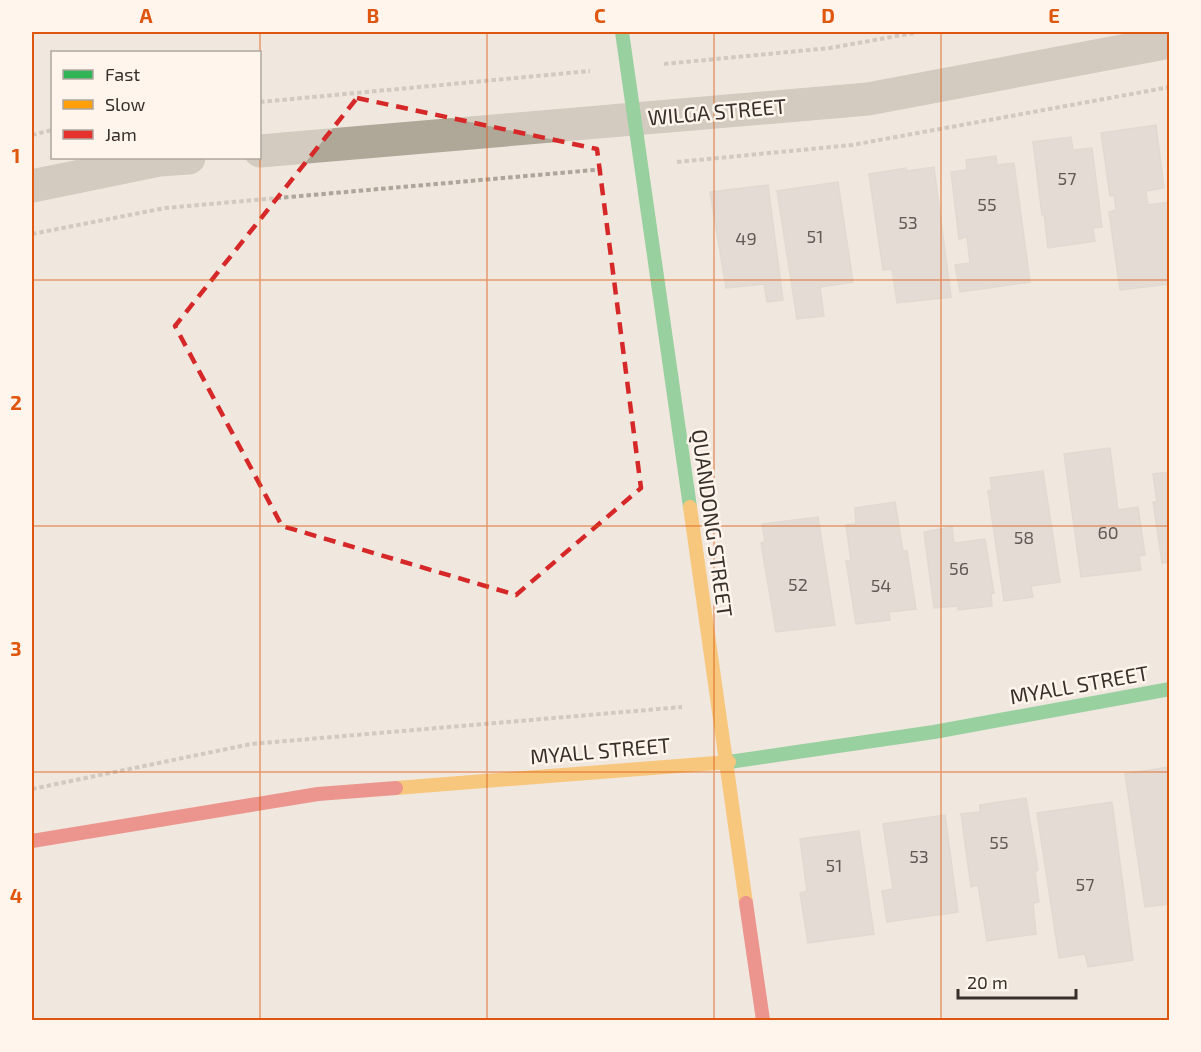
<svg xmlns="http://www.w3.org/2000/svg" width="1201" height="1052" font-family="'Exo 2',sans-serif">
	<rect width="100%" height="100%" fill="#f0e7de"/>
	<g fill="#d5cfc7" stroke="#d0c9c1" stroke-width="1.5">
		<polygon points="1156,125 1164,188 1146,191 1148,205 1170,202 1170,284 1120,290 1109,212 1116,210 1114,195 1110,196 1101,133"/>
		<polygon points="1071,137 1073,150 1092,148 1102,227 1093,228 1095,241 1048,248 1044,214 1042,215 1033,142"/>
		<polygon points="996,156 997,165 1014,163 1030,282 960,292 955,265 970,263 967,237 959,239 951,172 967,170 966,160"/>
		<polygon points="934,167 951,297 897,303 892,269 883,270 869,174 906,168 907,171"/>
		<polygon points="838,182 853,282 820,287 824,316 797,319 777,191"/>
		<polygon points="768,185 783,300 767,302 764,284 726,288 710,192"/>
		<polygon points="1110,448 1118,510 1138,507 1145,555 1139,556 1141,570 1081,577 1064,454"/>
		<polygon points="1043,471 1060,582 1031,586 1033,597 1004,601 988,491 992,489 990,478"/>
		<polygon points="1170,472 1170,562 1162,563 1153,502 1157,502 1153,474"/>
		<polygon points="895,502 903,551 907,551 916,609 889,612 890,620 856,624 846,561 851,561 846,525 856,524 855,508"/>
		<polygon points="818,517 835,625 776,632 761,543 765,542 762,524"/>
		<polygon points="952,527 954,543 985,539 994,593 991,594 992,606 958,610 958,606 934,608 924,532"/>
		<polygon points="1170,767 1170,904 1145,907 1125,774"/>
		<polygon points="1026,798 1038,870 1035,872 1039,902 1033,903 1036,934 987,941 978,885 971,887 961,814 980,812 980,805"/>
		<polygon points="1112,802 1133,960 1088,967 1085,954 1059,958 1037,813"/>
		<polygon points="945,815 958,912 887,922 882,891 893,889 883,824"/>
		<polygon points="859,831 874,934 808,943 800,893 807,891 800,839"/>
	</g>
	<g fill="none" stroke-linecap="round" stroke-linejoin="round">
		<g stroke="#aea69b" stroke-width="4" stroke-dasharray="4.5 3" stroke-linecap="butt">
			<polyline points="664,64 830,48 919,32"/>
			<polyline points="260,102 590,71"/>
			<polyline points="32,135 52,130"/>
			<polyline points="677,162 852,145 1170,87"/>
			<polyline points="32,234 165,208 605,169"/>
			<polyline points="32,789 251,744 682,707"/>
		</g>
		<g stroke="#afa899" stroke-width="33">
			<polyline points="260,151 868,99 1170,42"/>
			<polyline points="32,186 159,160 189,158"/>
		</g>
		<g stroke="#30b455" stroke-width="14">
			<polyline points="622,32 690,507"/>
			<polyline points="729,762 934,732 1170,689"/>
		</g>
		<g stroke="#ff9f0a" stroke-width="14">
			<polyline points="690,507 746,903"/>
			<polyline points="396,788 729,762"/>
		</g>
		<g stroke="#e5322d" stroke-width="14">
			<polyline points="32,841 318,794 396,788"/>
			<polyline points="746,903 763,1020"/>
		</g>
	</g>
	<path d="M0 0H1201V1052H0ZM357,98L597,149L641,488L516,595L282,526L175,326Z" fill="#f0e7de" fill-opacity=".55" fill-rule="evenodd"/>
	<path fill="none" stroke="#d62828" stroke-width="4.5" stroke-dasharray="12 8" stroke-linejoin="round" d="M357,98L597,149L641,488L516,595L282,526L175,326Z"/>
	<path fill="none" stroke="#df570e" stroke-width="1.5" stroke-opacity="0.55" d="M260,32V1020M487,32V1020M714,32V1020M941,32V1020M32,280H1170M32,526H1170M32,772H1170"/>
	<g text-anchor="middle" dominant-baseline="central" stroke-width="5" stroke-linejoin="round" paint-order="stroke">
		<g font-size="18" fill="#615a54">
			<text x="1067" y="178">57</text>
			<text x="987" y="204">55</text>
			<text x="908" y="222">53</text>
			<text x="815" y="236">51</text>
			<text x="746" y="238">49</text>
			<text x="1108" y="532">60</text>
			<text x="1024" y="537">58</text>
			<text x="959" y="568">56</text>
			<text x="798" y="584">52</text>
			<text x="881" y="585">54</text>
			<text x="999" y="842">55</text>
			<text x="919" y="856">53</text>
			<text x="834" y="865">51</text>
			<text x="1085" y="884">57</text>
		</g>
		<g font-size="21" fill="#37302b" stroke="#fff5ec">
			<text transform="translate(717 111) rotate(-5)">WILGA STREET</text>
			<text transform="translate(713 523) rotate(82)">QUANDONG STREET</text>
			<text transform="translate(1079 684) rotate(-10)">MYALL STREET</text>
			<text transform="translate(600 750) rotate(-5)">MYALL STREET</text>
		</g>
	</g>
	<rect width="1201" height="1052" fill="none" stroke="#fff5ec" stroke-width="66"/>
	<rect x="51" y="51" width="210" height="108" fill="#fff5ec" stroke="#afa69f" stroke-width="1.5"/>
	<rect x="63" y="70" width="30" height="9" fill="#30b455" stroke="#afa69f" stroke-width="1.5"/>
	<text x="105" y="81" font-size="18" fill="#37302b">Fast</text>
	<rect x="63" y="100" width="30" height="9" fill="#ff9f0a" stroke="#afa69f" stroke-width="1.5"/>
	<text x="105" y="111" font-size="18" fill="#37302b">Slow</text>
	<rect x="63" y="130" width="30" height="9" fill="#e5322d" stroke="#afa69f" stroke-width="1.5"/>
	<text x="105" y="141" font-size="18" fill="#37302b">Jam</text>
	<path d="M958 989v9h118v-9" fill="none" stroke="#37302b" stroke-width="3"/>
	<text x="967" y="989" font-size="18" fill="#37302b" stroke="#fff5ec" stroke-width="4.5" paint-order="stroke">20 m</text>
	<rect x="33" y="33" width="1135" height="986" fill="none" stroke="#df570e" stroke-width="2"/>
	<g font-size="20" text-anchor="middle" font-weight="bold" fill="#df570e">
		<text x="146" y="23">A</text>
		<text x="373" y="23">B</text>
		<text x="600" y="23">C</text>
		<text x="828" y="23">D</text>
		<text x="1054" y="23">E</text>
		<text x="16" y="163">1</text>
		<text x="16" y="410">2</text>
		<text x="16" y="656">3</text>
		<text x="16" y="903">4</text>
	</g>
</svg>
